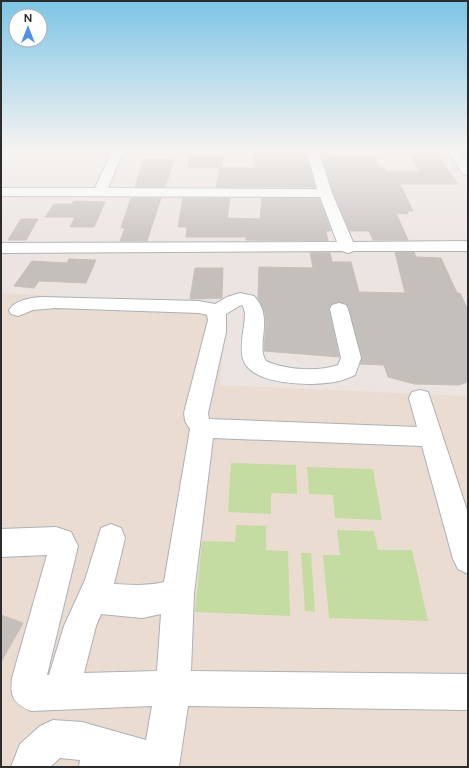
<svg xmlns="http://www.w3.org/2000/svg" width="469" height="768" font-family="Figtree,sans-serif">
	<rect width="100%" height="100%" fill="#ece4e0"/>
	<polygon fill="#ebdcd1" points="1,293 225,305 220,385 468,396 468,767 1,767"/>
	<g fill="#c4dca2">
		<polygon points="231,463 296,465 297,494 271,493 271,514 228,512"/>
		<polygon points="307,467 373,469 382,520 335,518 333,495 309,494"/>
		<polygon points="236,525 266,526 266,550 288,551 290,616 195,612 202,541 235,542"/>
		<polygon points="337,530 374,531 378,550 412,550 428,621 329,618 323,555 340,555"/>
		<polygon points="301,553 311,553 315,612 305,611"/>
	</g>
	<g fill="#c5bfbb" stroke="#c7bfb9">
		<polygon points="255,149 305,149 315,187 216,187 220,168 188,167 190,154 224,154 222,168 254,168"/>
		<polygon points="320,149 329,149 332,155 375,155 379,168 385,168 386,171 419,171 407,150 434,149 458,184 400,184 413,211 407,211 408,214 396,213 408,240 373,240 369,231 350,231 333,192"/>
		<polygon points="143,159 174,160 165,187 135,187"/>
		<polygon points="131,198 161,198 147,241 120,241 125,228 121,228"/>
		<polygon points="183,198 230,198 227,218 260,219 262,198 319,198 331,231 326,231 328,241 246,240 246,237 186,237 187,227 178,227"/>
		<polygon points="74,201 105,202 94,227 70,227 75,217 45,217 54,204 72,204"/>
		<polygon points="21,219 38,219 26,240 8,240"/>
		<polygon points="395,252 414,252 416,257 441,258 457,293 460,293 468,310 468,382 459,385 414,384 388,377 384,365 360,364 362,358 349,309 346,304 339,302 332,304 329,309 339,357 264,351 266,322 265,313 258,299 259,267 313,268 310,253 330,253 332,262 351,262 359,292 405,293"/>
		<polygon points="69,259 96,260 86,283 39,281 34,288 14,286 32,261 67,263"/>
		<polygon points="195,268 223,268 222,298 190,299"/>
		<polygon points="1,615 23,623 1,662"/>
	</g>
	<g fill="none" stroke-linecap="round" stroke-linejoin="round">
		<defs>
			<g id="minor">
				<polygon points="1,149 15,149 13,152 1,153"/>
				<polygon points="61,149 248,149 242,153 123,153 108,188 317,189 306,149 318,149 332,193 353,242 468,241 468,251 354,251 348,253 342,251 1,253 1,243 337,242 320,197 1,196 1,188 95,188 111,153 67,153"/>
				<polygon points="446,149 458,149 468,162 468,175 463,174"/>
				<path d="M240,293L254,296C275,318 255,345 266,361C285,370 318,372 338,365L341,358L330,309L332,305L339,303L346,305L348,309L361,358L355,375C348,378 341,381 334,382C312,386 251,386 243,359C239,346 245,327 245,313L243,306L241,305L226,314V332L208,413L209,419L417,427L409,398L412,392L420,390L428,392L468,513V574L458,569L453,559L422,446L213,438L194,593L191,671L468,674V710L188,706L179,767H79L80,760L60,758L50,767H11L20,744L40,726L53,720L82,722L146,740L152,706L31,711C13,703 10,697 12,678L47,555L1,557V529L56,527L71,532L78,546L47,675H49L64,626L85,580L101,528L111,524L121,528L125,538L114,584C131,585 148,586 164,582L190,429L185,421L184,413L208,320L207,315L199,313L56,308L33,310L18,316L11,314L9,310C15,300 30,298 41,297L199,301L215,304L227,297ZM101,614L142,618L161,614L157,671L84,673L96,626Z"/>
			</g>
		</defs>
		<use href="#minor" stroke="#acb1b6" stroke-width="2"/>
		<use href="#minor" fill="#fff" fill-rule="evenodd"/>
	</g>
	<linearGradient id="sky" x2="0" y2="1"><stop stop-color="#7dc5e6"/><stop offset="0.58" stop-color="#f6f3f1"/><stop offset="1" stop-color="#f6f3f1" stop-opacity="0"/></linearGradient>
	<rect width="469" height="257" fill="url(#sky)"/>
	<rect width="469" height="768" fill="none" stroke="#2c2c2c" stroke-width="4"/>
	<g transform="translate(28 28)"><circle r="19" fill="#ffffff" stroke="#ababab"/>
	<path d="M0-3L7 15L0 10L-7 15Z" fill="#5291e7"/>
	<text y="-6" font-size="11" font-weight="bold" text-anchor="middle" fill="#2c2c2c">N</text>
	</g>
</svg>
